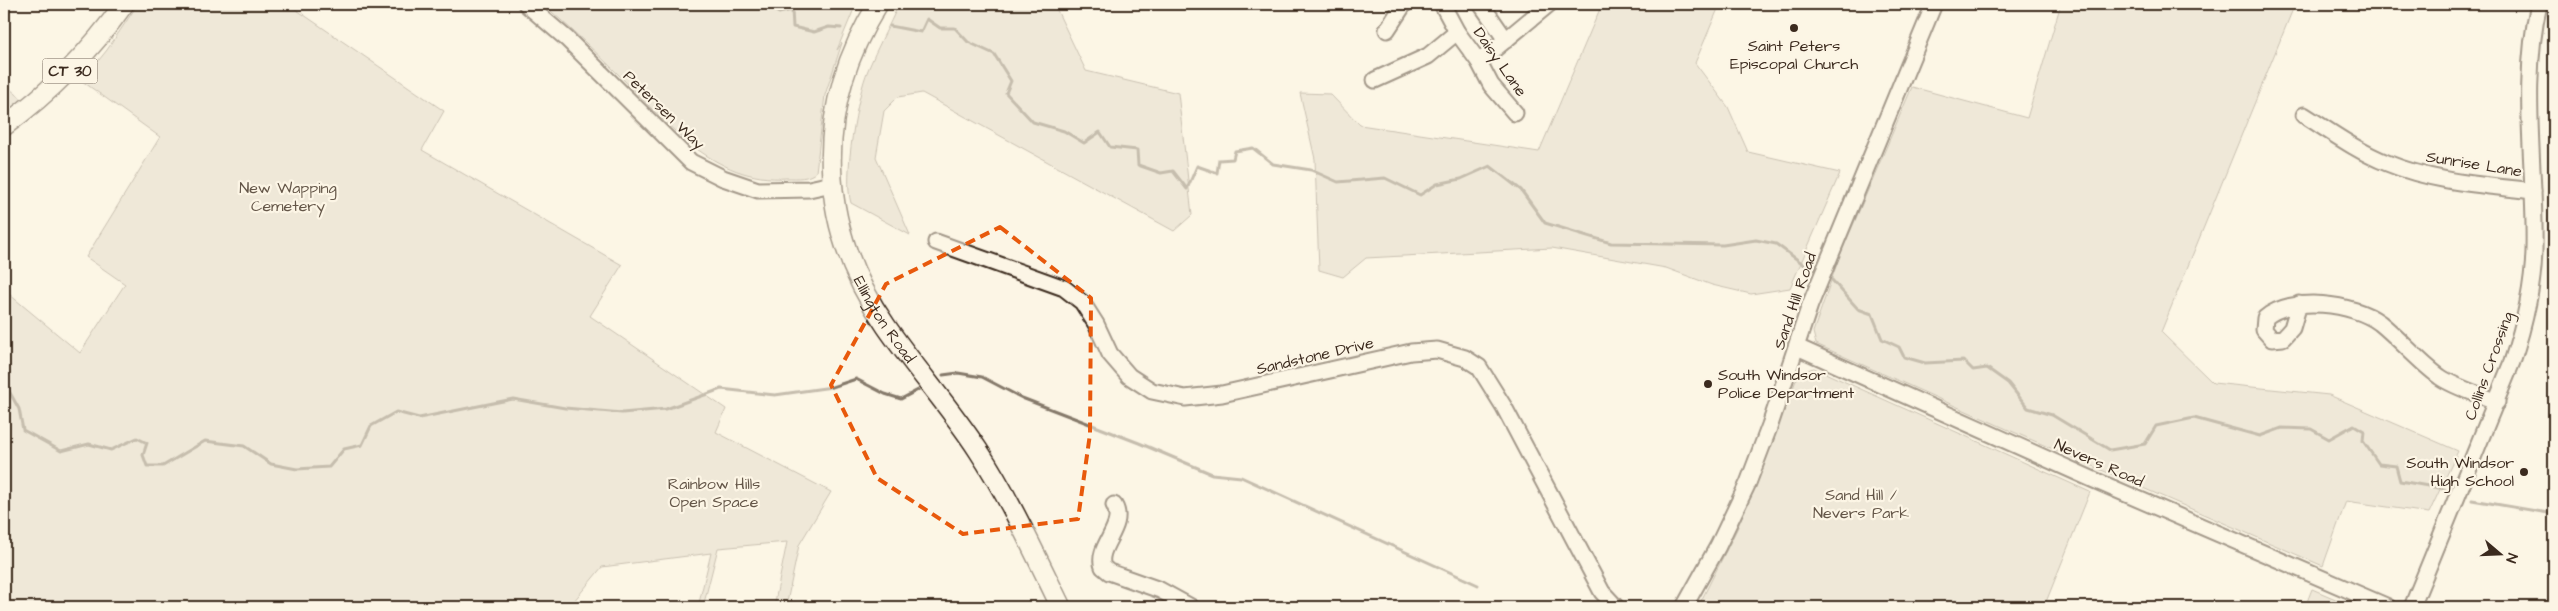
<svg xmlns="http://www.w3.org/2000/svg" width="2558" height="611" font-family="'Architects Daughter',sans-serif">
	<rect width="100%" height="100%" fill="#fcf5e5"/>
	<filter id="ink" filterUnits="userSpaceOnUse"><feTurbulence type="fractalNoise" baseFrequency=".02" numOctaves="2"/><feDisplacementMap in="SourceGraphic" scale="10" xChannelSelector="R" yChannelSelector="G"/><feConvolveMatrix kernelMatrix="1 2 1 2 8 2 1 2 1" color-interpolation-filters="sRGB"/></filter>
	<g filter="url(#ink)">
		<g fill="#e0d8c8" stroke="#8e8173">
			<polygon points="138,4 288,4 444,111 422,150 622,265 590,316 726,409 716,432 831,492 799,545 786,607 774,607 787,542 718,548 703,607 698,607 711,553 602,567 569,607 4,607 4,290 80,353 125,284 86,257 160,137 82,81 107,50"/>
			<path d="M543,4H856L837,50L842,43L825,95L816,172C809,179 797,178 787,178C713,183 666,122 618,74C594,50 569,27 543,4Z"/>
			<path d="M899,4H1054L1086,71L1178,93L1192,215L1174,231L922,93L898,97L884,111L876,157L910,235L851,203C843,178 857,95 868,70C877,48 889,26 899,4Z"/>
			<polygon points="1602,4 1720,4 1695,63 1728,107 1748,152 1840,173 1790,288 1751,294 1712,285 1666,268 1552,248 1366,258 1343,277 1319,270 1315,159 1300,93 1330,94 1360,125 1539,152"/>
			<polygon points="2052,4 2295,4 2161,332 2213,383 2329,395 2458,451 2429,513 2346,501 2323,566 2009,430 1816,344 1813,332 1839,258 1912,87 2027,118 2060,7"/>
			<polygon points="4,84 22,99 4,114"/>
			<polygon points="1814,368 2090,492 2044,607 1698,607 1737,529 1797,378 1804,371"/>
			<polygon points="2312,589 2352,606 2354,607 2305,607"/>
		</g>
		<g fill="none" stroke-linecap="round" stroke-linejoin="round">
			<g stroke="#85796b" stroke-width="3">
				<polyline points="737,4 739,7 761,4"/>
				<polyline points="763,4 779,13 792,10 793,27 814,32 829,27 841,28"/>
				<polyline points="890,26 921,32 927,19 940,28 955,28 968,42 994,54 1011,81 1006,93 1033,122 1064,131 1084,143 1100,132 1110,147 1137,150 1138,165 1161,173 1173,171 1187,189 1197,166 1217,173 1219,160 1233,159 1235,151 1253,148 1273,164 1311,170 1338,182 1385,178 1420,195 1437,184 1461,179 1490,166 1521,190 1545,223 1611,243 1723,245 1756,240 1776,244 1806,266"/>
				<polyline points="1832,280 1858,309 1872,314 1882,339 1899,347 1904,357 1925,363 1964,361 1973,370 1987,368 2008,383 2028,408 2052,415 2110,450 2145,444 2156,426 2194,418 2260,436 2282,428 2311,429 2329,439 2354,425 2364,431 2363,441 2379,464 2396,466 2400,481 2445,489"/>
				<polyline points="943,375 958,373 982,377 1022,398 1139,443 1212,474 1241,477 1478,585"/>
				<polyline points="4,382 19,409 23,430 61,451 89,444 111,450 137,438 147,443 143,455 147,466 163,466 205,441 244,446 271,464 297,469 329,467 344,449 362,445 371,426 396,412 419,418 513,399 565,408 622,413 666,409 721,389 775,395 832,387 856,379 885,394 901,399 918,390"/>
				<polyline points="2472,500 2554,514"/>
			</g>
			<defs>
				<g id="minor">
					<polyline points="526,4 567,39 691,162 723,178 758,190 809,189 832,184"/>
					<polyline points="1442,4 1457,32 1479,62 1491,85 1515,113"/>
					<polyline points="1481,4 1506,40"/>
					<polyline points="1387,30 1404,4"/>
					<polyline points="1479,62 1549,4"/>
					<polyline points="1375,80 1428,56 1457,32"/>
					<path d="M2304,115C2331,132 2357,151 2387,163C2433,182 2484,185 2533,191"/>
					<polyline points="936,242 1064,288 1082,302 1096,324 1110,354 1129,376 1152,391 1185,398 1222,394 1411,352 1437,350 1465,358 1479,367 1504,407 1602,592 1616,607"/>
					<path d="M2299,304L2292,328L2283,338L2272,339L2264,330L2265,318C2291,295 2354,303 2380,323C2401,340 2418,361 2440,377C2456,388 2479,394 2497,402"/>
					<polyline points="1797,347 2094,480 2388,607"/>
					<path d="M1114,505C1127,526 1095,547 1103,567L1109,572L1160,590L1191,607"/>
					<polyline points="1684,607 1718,546 1748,483 1770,425 1810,305 1934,4"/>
					<path d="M2412,607L2512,362C2524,326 2533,290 2534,251C2536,168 2520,85 2539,4"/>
				</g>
				<g id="major">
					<path id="s1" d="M878,4C813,108 816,225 886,326C915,368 950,407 978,450C1009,497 1036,556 1061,607"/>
					<path d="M4,126C51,92 90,52 124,4"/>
				</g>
			</defs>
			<use href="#minor" stroke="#3b2a1e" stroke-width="19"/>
			<use href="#major" stroke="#3b2a1e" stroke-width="22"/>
			<use href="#minor" stroke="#fcf5e5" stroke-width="15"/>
			<use href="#major" stroke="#fcf5e5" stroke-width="19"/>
		</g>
	</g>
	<path d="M0 0H2558V611H0ZM1000,227L1091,298L1090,434L1078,519L963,534L877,478L831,385L886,284Z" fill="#fcf5e5" fill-opacity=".55" fill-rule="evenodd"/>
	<path fill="none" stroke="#e8590c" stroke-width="4" stroke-dasharray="10 6" stroke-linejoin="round" d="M1000,227L1091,298L1090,434L1078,519L963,534L877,478L831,385L886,284Z"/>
	<g fill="#3b2a1e" stroke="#fcf5e5" stroke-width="2">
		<circle cx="1794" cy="28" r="5"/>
		<circle cx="1708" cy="384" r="5"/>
		<circle cx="2524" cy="472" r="5"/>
	</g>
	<g text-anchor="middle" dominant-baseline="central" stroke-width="4.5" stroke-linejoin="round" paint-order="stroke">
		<rect fill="#fcf5e5" stroke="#75675a" stroke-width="1" x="42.5" y="58.5" width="55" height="25" rx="4"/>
		<g font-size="15" font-weight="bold" fill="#3b2a1e">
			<text x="70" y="71">CT 30</text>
		</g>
		<g font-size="16" fill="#3b2a1e" stroke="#fcf5e5">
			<text x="1794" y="46">Saint Peters<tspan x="1794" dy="18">Episcopal Church</tspan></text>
			<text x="1718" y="375" text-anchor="start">South Windsor<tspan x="1718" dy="18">Police Department</tspan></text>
			<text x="2514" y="463" text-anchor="end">South Windsor<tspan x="2514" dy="18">High School</tspan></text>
		</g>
		<g font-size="16" fill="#3b2a1e" stroke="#fcf5e5">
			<text transform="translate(1500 62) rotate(55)">Daisy Lane</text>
			<text transform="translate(664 110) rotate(44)">Petersen Way</text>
			<text transform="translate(2474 164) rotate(9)">Sunrise Lane</text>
			<text transform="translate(1795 301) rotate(-71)">Sand Hill Road</text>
			<text stroke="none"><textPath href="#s1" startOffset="336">Ellington Road</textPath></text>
			<text transform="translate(1315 356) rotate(-13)">Sandstone Drive</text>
			<text transform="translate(2489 366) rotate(-70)">Collins Crossing</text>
			<text transform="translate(2099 463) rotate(24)">Nevers Road</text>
		</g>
		<g font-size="16" fill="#645648" stroke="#fcf5e5">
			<text x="288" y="188">New Wapping<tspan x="288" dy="18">Cemetery</tspan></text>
			<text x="714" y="484">Rainbow Hills<tspan x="714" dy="18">Open Space</tspan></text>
			<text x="1861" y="495">Sand Hill /<tspan x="1861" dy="18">Nevers Park</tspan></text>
		</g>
	</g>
	<rect width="2558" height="611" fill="none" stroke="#fcf5e5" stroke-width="20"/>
	<rect x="10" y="10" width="2538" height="591" fill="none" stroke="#3b2a1e" stroke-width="2" filter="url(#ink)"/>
	<g transform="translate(2500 554) rotate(109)" stroke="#fcf5e5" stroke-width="4" paint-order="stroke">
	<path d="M0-4L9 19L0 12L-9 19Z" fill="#3b2a1e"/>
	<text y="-8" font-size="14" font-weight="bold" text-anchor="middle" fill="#3b2a1e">N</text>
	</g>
</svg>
